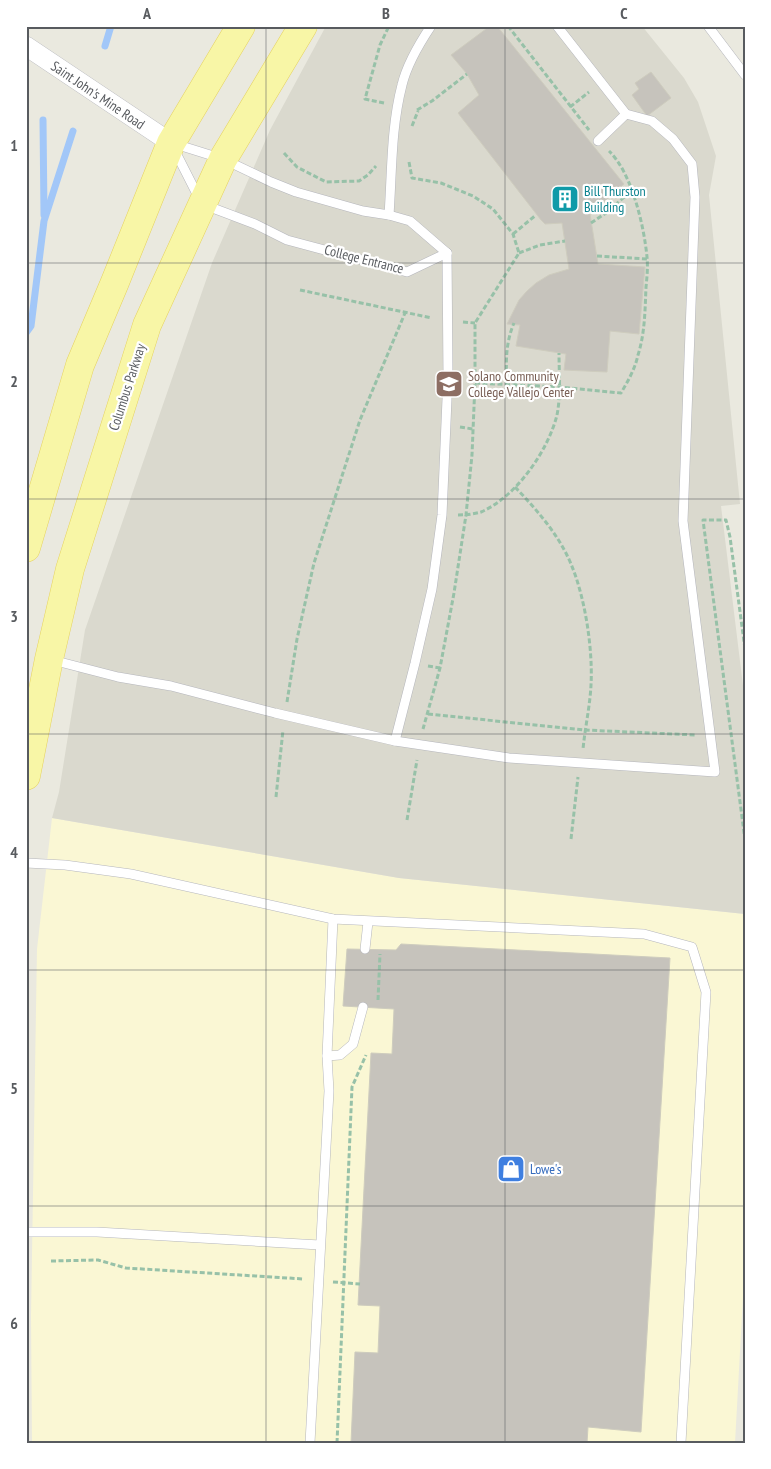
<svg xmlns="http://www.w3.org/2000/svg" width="771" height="1469" font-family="'PT Sans Narrow',sans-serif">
	<rect width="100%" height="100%" fill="#eae9df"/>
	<polygon fill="#faf7d4" points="52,818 399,878 745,914 745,1260 735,1443 32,1443 31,1316 37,949"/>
	<polygon fill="#dad9ce" points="326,26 642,26 684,78 698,102 716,156 709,195 740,504 721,506 745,702 745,914 399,878 52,818 59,792 85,630 212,263 270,130"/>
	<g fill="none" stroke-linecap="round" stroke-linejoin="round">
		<g stroke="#a2c7f8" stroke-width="7">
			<polyline points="105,46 111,26"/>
			<polyline points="43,120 44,215"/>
			<polyline points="26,333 31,326 44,221 73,131"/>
		</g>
	</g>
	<g fill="#c6c3bc" stroke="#ceccbe">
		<polygon points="490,26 497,26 624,184 590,214 598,264 645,267 639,334 610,331 607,372 564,370 566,354 516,346 520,325 507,324 519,300 527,291 536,283 549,275 569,269 562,223 545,224 541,220 458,113 479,95 467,74 451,55"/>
		<polygon points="651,72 671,98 647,116 632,95 639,89 635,83"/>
		<polygon points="401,944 670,958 641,1432 588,1427 587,1443 351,1443 355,1352 378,1353 380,1306 358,1305 371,1053 392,1054 394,1009 343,1006 347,949 396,950"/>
	</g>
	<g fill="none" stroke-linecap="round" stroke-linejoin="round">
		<defs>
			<g id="lane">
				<polyline points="708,26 745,75"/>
				<polyline points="598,141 626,114"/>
				<polyline points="175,144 223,159 271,182 296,192 363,211 389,215 410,221 447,253"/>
				<polyline points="174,149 202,204 255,224 287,240 407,272 447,253"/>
				<path d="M389,215C392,172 391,127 402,85C407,64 419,44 431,26"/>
				<polyline points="52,660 118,677 171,686 275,713 395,741 415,663 432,589 442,515 448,376 447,253"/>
				<polyline points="395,741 509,758 715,772 683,521 695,197 692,164 673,139 652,121 626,114 557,26"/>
				<polyline points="26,863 65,865 131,874 333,919 644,934 692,947 706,992 681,1443"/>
				<polyline points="365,949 368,922"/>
				<polyline points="327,1056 340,1055 353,1044 363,1007"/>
				<polyline points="26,1232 97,1232 320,1245"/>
				<polyline points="310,1443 329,1091 327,1056 333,919"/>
			</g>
			<polyline id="street" points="26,46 171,143"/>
			<g id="primary">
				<polyline points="26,548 80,365 115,282 171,143 241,26"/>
				<polyline points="26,776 49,659 70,569 147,325 223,159 303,26"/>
			</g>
		</defs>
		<use href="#lane" stroke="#b5b6bc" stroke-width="10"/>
		<use href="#street" stroke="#b5b6bc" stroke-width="20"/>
		<use href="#primary" stroke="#e6d25d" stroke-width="29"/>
		<g stroke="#97c1a8" stroke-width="3" stroke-dasharray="5 2.5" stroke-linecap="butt">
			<polyline points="508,26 589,130"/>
			<polyline points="384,103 365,99 380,45 389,26"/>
			<polyline points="570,107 589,92"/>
			<polyline points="417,110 432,101 467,74"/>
			<polyline points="412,126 418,111"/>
			<polyline points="284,153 297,167 326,182 359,181 368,175 376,166"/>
			<polyline points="409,162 412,178 441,183 473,196 493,209 513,234 519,253 475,323 475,383 472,455 466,515 454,593 440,668 423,729"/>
			<polyline points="591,223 606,213 632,190"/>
			<polyline points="513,234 536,215"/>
			<polyline points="519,253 540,245 565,241"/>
			<polyline points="597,256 648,259"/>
			<polyline points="300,290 432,318"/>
			<polyline points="463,322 475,323"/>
			<path d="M475,383L559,387L621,393C628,381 635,369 638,355C645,333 645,310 646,287C647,277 648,267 647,257C644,226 632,173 609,151"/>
			<path d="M507,385C506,364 505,344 514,323"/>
			<polyline points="460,427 473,429"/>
			<path d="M515,487C537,510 559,535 571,564C585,597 593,649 591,685C590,706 585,728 583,749"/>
			<path d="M458,515C466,515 474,514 481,512C516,497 548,451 557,415C561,395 559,373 559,353"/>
			<polyline points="745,649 730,537 726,520 703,520 745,840"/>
			<polyline points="428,666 440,668"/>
			<polyline points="287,702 297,639 314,563 360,420 405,313"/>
			<polyline points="428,714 584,730 696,735"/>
			<polyline points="276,797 283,730"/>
			<polyline points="407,820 417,760"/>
			<polyline points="571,839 578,777"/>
			<polyline points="378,1000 380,954"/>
			<polyline points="51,1261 98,1260 126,1268 304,1279"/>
			<polyline points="333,1282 360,1284"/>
			<polyline points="337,1443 352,1087 366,1055"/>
		</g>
		<use href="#lane" stroke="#fff" stroke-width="9"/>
		<use href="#street" stroke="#fff" stroke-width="19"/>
		<use href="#primary" stroke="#f8f6a6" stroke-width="28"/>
	</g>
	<path fill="none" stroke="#585b5f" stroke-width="1" stroke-opacity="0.55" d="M266,26V1443M505,26V1443M26,263H745M26,499H745M26,734H745M26,970H745M26,1206H745"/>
	<defs>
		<symbol id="building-square" viewBox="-11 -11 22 22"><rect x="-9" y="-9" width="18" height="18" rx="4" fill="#0f9aa8" stroke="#fff"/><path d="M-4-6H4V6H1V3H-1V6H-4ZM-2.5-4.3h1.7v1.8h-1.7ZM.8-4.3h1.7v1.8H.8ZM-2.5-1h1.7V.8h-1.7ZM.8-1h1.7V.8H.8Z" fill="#fff"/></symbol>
		<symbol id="university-square" viewBox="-11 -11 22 22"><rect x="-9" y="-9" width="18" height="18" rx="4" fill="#8d6e63" stroke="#fff"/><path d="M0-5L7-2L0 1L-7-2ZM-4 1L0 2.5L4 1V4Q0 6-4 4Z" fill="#fff"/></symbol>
		<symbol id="shop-square" viewBox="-11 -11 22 22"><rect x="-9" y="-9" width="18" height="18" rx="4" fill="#3f7fe0" stroke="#fff"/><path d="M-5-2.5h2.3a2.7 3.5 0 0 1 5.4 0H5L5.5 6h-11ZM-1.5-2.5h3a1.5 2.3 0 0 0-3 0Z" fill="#fff"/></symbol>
	</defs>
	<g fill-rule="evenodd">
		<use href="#building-square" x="549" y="183" width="32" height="32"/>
		<use href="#university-square" x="433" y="368" width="32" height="32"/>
		<use href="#shop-square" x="495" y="1153" width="32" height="32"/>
	</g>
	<g text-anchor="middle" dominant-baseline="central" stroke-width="4.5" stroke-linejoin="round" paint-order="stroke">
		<g font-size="14" fill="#585b5f" stroke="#fff">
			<text transform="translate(98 95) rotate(34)">Saint John's Mine Road</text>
			<text transform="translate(364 259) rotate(14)">College Entrance</text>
			<text transform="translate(127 387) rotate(-72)">Columbus Parkway</text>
		</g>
		<g font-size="14" fill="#0d838f" stroke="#fff" text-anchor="start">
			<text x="584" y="191">Bill Thurston<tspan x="584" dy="16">Building</tspan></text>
		</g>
		<g font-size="14" fill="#785e54" stroke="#fff" text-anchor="start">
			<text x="468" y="376">Solano Community<tspan x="468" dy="16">College Vallejo Center</tspan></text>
		</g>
		<g font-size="14" fill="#366cbe" stroke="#fff" text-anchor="start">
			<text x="530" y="1169">Lowe's</text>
		</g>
	</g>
	<rect width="771" height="1469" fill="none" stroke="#ffffff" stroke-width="55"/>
	<rect x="28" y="28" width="716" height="1414" fill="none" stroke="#585b5f" stroke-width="2"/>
	<g font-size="16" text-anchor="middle" font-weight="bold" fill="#585b5f">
		<text x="147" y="19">A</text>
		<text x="386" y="19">B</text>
		<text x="624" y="19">C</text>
		<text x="14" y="151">1</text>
		<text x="14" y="387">2</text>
		<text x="14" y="622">3</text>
		<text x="14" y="858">4</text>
		<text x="14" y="1094">5</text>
		<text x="14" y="1329">6</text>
	</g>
</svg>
